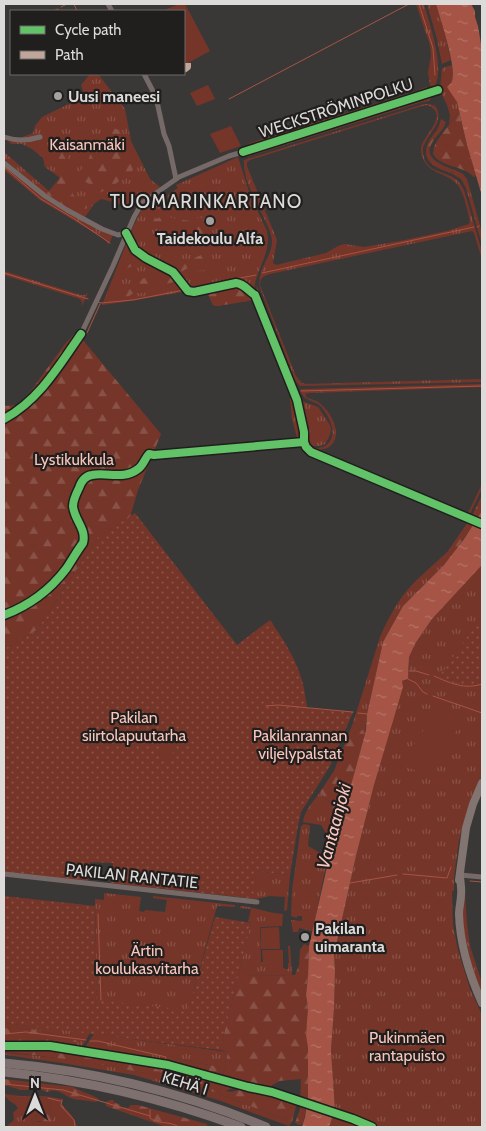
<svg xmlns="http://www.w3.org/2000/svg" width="486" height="1131" font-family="Cabin,sans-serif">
	<defs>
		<pattern id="grass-tufts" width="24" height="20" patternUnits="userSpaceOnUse" patternTransform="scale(1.25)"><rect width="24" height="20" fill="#763529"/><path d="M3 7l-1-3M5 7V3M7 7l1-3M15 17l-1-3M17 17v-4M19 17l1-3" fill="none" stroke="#895247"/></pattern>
		<pattern id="forest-firs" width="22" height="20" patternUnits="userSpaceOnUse" patternTransform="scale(1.25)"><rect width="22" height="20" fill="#763529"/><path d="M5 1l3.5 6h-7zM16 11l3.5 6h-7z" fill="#895247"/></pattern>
		<pattern id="garden-dots" width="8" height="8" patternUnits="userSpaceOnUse" patternTransform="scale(1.25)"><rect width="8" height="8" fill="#763529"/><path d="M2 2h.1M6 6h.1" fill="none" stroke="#895247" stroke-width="1.8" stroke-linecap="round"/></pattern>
		<pattern id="water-ripples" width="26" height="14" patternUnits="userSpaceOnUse" patternTransform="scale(1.25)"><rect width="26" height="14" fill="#a55445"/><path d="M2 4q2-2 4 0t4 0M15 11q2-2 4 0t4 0" fill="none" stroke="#b57468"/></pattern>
	</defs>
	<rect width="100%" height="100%" fill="#3a3837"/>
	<g fill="url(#grass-tufts)" fill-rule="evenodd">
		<path d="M416,4H424C429,23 448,74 432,90L430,85L428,72L431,56L430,45Z"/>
		<polygon points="427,4 436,4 444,30 451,60 442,64 437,39"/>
		<polygon points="452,65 453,77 452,82 450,85 450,89 457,102 459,111 449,124 450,115 447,105 440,90 442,68"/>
		<polygon points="90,74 98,74 125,109 131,141 150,179 160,187 139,205 125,205 101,199 94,204 85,217 57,202 36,187 4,159 4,152 49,191 60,178 59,177 45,167 43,158 32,149 22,144 11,144 5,138 17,139 33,133 35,126 42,117 85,96 81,85"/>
		<polygon points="426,87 429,89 429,92 245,149 247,145 250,143 416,91"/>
		<polygon points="430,94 432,97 429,101 422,102 247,157 244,155 244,153 246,152"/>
		<path d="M424,104C429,104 435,104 437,109C443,123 428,134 424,145C422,148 423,149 423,152C425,172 441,170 454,178C459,181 461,185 464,190L482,252V259L474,233L472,231L270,274C264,276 260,277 260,285L296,376L302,383L306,384L482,379V382L300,386L295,380L260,288C256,270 273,256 272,240C271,231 266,223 262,214C254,198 243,178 244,160ZM427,105C451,114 423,135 421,148C421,149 421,154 422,155C426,174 446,172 457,184C464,192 467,210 470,220L469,224L447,231L400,241L364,247L344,244L338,246L326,253L276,265L273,263L277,240L247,166V162L250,160L422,106Z"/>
		<path d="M238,157L250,195L267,231C271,249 261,263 256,279C254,285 255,293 254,300L217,306L213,305L207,292L189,295L183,292L124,302L102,305L133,227L142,209L155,198L161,209L171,205L167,197L170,193L178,188L176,185Z"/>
		<polygon points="4,165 43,197 113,235 109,244 103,238 40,200 4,170"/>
		<polygon points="453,169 463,174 467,179 482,233 482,245 466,188 461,179 451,173 453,172"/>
		<polygon points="4,271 81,295 85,295 88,293 82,306 82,302 80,299 4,275"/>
		<polygon points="257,286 300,398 304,402 318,407 330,425 331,429 330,435 325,444 320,446 308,446 304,441 287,442 287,441 292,438 297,437 292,419 290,398 298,397 289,376 256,296"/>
		<path d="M482,384V387L309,393L305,394L307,398C311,399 315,400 318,402C330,410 345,435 329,447C326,449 321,449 317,450L318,452L468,513L482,484V489L469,516H466L320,455L310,449C320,448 329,448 332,436C335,427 326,410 318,404C311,400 303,400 300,390L302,389Z"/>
		<path d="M448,551L452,555L444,565L403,606L383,642L367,714L365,733C360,730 358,726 353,723L380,637C388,619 397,601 411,586C422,574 436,563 448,551Z"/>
		<polygon points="482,565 482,775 468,809 459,840 454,877 454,891 452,891 453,925 458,950 470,989 482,1015 482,1127 377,1127 359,1118 335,1110 331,1050 334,1009 335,971 334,955 356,856 374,785 402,687 402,681 407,680 409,671 409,657 412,649 432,619"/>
		<path d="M320,792C330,803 337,807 335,823L338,826L335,836H328L321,825L303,822C304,811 314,801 320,792Z"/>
		<path d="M304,824L309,825L310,826L308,846L322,854C327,848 328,844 330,838H334L323,879L313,931L299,928L298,932H293L291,920L302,921V916H297V918L291,916L292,890L301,826Z"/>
		<polygon points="256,871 290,875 287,910 284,911 285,897 270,896 256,899"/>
		<polygon points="104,893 141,897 139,911 144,912 145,910 165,912 167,900 153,898 153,896 235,905 235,907 217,906 188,1011 97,1001 95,899 104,900"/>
		<polygon points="464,894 465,895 467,924 470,946 482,983 482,996 472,967 463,927 463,895"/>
		<path d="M240,906C255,907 268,913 283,914L282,926L260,927L261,962H283V967L285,969H288V963H289L288,946H290L292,975L238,976L251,923L248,922L251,909L240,908Z"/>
		<polygon points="4,1023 90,1033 81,1048 41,1042 17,1042 43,1041 60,1042 65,1036 26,1028 14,1029 4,1028"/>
		<polygon points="94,1034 228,1052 222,1078 219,1077 221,1067 177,1059 174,1064 90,1049 86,1047 87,1044"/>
		<polygon points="31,1047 63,1050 172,1067 170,1074 149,1066 139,1066 124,1061 61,1051 30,1048 4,1048"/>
		<path d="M5,1053H8C79,1059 149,1070 215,1093L218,1081H222L219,1094L292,1122L289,1126L218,1100L134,1075L62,1063L6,1055Z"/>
		<path d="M4,1094L20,1096H42L39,1098V1110L35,1119L38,1122H44L53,1119L49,1108L51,1101L50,1097L63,1099L61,1104C68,1111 75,1117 77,1127H6L14,1120L13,1113L18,1108C15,1103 14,1104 10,1101C7,1099 7,1097 4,1096Z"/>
	</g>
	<g fill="url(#forest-firs)">
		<path d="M459,111L467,145L476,176L474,177C471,174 467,171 463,170C452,165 440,165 433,154L434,147L437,141Z"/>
		<path d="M441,119L446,122C444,128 441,131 437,136C419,156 437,163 454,170L451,173C438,169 420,162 428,143C430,138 434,134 437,130C439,127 440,122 441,119Z"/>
		<path d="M110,127L122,131L123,136L121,138L127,151L134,158L132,174L124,177L112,187L99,193C92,184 85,180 73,180L71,186L73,195L86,203L87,208L81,215L57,202L47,194L60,178C58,176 56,173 55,171C54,167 64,147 67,144L76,145C70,154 62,164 65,175L77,177L78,172L86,166L91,153L96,146L98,140L106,135Z"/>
		<path d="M149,203L156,219L163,216L178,219L174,225H170L166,223C154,230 153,227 147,217L139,216L142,209Z"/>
		<path d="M201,217L206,228L204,229L203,236L200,239C194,233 186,234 179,235L176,229L182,223V220L190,221Z"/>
		<path d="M126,245L142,256L143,260C133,265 128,271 117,268Z"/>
		<polygon points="201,255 209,270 195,271 191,266 178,274 172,268"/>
		<polygon points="164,269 175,276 177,281 163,285 144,293 134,293 124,299 104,301 108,291 134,285 142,279 158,273"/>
		<path d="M233,285C242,286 245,288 249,295L248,301L217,306L213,305L207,292L208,290Z"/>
		<polygon points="75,333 77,336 38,391 22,406 4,416 4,406 17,405 30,392 65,344"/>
		<polygon points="82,339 161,434 138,490 130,517 98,537 37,630 4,649 4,422 16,416 40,396"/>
		<polygon points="482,495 482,511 481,514 452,555 450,554 448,551 472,516"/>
		<path d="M353,723C358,726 360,730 365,733L353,778L338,826L335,823C337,807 330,803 320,792L334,771Z"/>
		<polygon points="304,944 309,946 308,977 306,995 308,1007 306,1035 308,1048 308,1097 303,1124 299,1125 295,1123 300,1109 301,1079 279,1081 268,1088 248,1085 222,1078 228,1052 220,1050 238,976 295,975 299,965 300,950"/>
		<polygon points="4,1028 14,1029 26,1028 65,1036 81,1042 60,1042 43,1041 4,1043"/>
		<path d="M4,1048H30L61,1051L124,1061L138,1066H149L169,1074L172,1067L218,1081L216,1093C147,1070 76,1059 4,1052Z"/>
		<polygon points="177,1059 221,1067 219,1077 174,1064"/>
		<path d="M4,1079L73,1087C81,1092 91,1094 99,1099L96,1102C89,1101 81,1100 74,1099C63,1096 59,1087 47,1092L42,1090H21L4,1085Z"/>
		<polygon points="222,1081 235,1086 233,1088 225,1091 231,1092 247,1088 297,1102 292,1122 219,1094"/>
		<polygon points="42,1096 50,1097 51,1101 49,1108 53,1119 51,1124 46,1125 44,1122 36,1121 35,1119 39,1110 39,1098"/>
		<polygon points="110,1100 113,1100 115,1103 119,1104 121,1107 128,1108 131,1105 138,1105 207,1124 207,1127 166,1127 106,1106 106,1102"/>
		<polygon points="334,1114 361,1123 369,1127 329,1127"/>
	</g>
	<g fill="url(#garden-dots)">
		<path d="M135,513L237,645L270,620C285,642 298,662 304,688C305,694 306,701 307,708L353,712L330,766L301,812L298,826L290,875L256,871V899L111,883L113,863L90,862L88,881L4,872V649L37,630L98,537Z"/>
		<path d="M482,616V682C467,687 453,683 439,677Z"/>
		<polygon points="4,896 95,906 97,1000 188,1010 215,917 251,923 220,1050 4,1023"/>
	</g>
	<g fill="#763529">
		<polygon points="179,4 185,4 210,51 186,64 184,59 184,11 162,11"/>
		<polygon points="208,85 215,99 197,106 190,93"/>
		<polygon points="231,126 241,146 220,153 210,134"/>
		<polygon points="442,709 447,709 464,719 433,767 425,772 421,772 400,765 420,735 438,711"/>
		<polygon points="170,736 174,737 177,740 170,761 168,762 160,759 159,754 165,738"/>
		<polygon points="279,927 280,949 261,949 261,928"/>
		<polygon points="262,950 283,950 283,962 263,962"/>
	</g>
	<g fill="url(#water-ripples)">
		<path d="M436,4H471L475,11V17L478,26L481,44V63L482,64V196L467,145L457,102L447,87C450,84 451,84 452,81C457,68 440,18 436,4Z"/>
		<polygon points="482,511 482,565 432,619 415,644 409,657 408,679 402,681 403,687 374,785 356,856 334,955 335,971 334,1009 331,1050 335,1110 329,1127 302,1127 305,1117 308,1097 308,1048 306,1035 308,1007 306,995 308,977 309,946 332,845 353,778 366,730 367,714 383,642 403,606 444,565 464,539"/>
	</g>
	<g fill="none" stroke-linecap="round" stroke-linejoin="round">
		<g stroke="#a55445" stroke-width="1">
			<polyline points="74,4 77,11"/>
			<polyline points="419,4 433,48 435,75"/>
			<polyline points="61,7 67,4"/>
			<polyline points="53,11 58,9"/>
			<polyline points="229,99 409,4"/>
			<polyline points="4,167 41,199 73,218 110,243"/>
			<polyline points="477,227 479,226"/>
			<polyline points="4,273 88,299"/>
			<polyline points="262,273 474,227"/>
			<polyline points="189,288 256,275"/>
			<polyline points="98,302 101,303 133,300 184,290"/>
			<polyline points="87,333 100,304"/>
			<polyline points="301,391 482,386"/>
			<polyline points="296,392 297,391"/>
			<polyline points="409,671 416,671 429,675"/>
			<path d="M434,676C450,683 465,690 482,684"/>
			<polyline points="408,679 416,683 423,692 427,694"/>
			<polyline points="433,696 482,713"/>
			<polyline points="266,706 278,705 353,712"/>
			<polyline points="358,713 367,714"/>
			<polyline points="403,874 447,878 451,867"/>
			<polyline points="470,881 482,882"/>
			<polyline points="350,883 397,875"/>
			<polyline points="98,914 101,1000"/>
			<polyline points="4,1034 26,1032 86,1040"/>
			<polyline points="90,1041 98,1041 166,1057 165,1061"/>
			<polyline points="128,1061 150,1065 162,1070"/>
			<polyline points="161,1072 163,1066"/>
			<polyline points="4,1084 63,1090 150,1116"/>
			<polyline points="48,1098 60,1101"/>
			<polyline points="62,1100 61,1106 74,1120 75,1127"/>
			<path d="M150,1110V1118C158,1125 168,1120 179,1127"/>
		</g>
		<g stroke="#766a68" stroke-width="5">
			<polyline points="108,4 112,11"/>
			<polyline points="144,74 156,97 164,134 169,146 176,179"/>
			<path d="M4,137C16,141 27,141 40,137"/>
			<polyline points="4,163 45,196 67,210 102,229 118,235 126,233"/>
			<polyline points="81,334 113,266 134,217 142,203 179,177 229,156 243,152"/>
			<polyline points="4,874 257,902"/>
			<polyline points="460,875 482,877"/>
		</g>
		<g stroke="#827470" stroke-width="8">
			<path d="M460,875C460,882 462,888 461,895C461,901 459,907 459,914C460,945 469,974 482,1003"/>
			<polyline points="459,880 466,828 473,804 482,783"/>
		</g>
		<g stroke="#7d706e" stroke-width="9">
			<path d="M4,1063C94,1071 182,1092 266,1127"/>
			<path d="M4,1072C85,1080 165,1099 241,1127"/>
		</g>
		<polyline stroke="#c0a59a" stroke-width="6" stroke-dasharray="12 6" stroke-linecap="butt" points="184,70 188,67 188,63"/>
		<defs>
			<g id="cycleway">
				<polyline points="243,152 438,90"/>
				<path d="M126,233L135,250L146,258L173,272L188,291L194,292L236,283C245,284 248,291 255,295L297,400L304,432V442L306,447L311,452L482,524"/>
				<path d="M4,419C39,400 59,366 81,334"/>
				<path d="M4,615C28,606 50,590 66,569C72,560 77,551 83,543C87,529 74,520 73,506C73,500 76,494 79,488C81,482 85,476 92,475C107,472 124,480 138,469C143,466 145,458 149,454L154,455L304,442"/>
				<polyline points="4,1046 50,1046 168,1065 248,1087 272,1092 353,1119 372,1127"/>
			</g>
		</defs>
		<use href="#cycleway" stroke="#211f1e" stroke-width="11"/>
		<use href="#cycleway" stroke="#61c268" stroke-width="8"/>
	</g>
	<g fill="#a4a1a1" stroke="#211f1e" stroke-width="2">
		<circle cx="58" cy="96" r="5"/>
		<circle cx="210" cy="221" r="5"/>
		<circle cx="305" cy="937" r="5"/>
	</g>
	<g text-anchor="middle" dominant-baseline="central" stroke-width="4.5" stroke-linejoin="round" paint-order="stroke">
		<g font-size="16" font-weight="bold" fill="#dddada" stroke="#211f1e" text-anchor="start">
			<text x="68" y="96">Uusi maneesi</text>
			<text x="210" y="238" text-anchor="middle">Taidekoulu Alfa</text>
			<text x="315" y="928">Pakilan<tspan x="315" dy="18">uimaranta</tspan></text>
		</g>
		<g font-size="16" fill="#dddada" stroke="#211f1e">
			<text transform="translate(336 108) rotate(-18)">WECKSTRÖMINPOLKU</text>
			<text transform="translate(132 876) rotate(6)">PAKILAN RANTATIE</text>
			<text transform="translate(185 1083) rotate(17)">KEHÄ I</text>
		</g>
		<g font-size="16" fill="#f8c5bb" stroke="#211f1e">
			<text x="87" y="144">Kaisanmäki</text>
			<text x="74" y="459">Lystikukkula</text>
			<text x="134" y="717">Pakilan<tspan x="134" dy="18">siirtolapuutarha</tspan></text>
			<text x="300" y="735">Pakilanrannan<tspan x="300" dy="18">viljelypalstat</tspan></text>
			<text x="147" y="950">Ärtin<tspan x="147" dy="18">koulukasvitarha</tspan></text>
			<text x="407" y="1037">Pukinmäen<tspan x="407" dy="18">rantapuisto</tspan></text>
		</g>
		<g font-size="18" font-style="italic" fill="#fac7bd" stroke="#211f1e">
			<text transform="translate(334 826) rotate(-75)">Vantaanjoki</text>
		</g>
		<g font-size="19" letter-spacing="1" fill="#dddada" stroke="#211f1e">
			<text x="206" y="201">TUOMARINKARTANO</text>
		</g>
	</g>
	<rect width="486" height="1131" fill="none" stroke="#dddada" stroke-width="10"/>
	<rect x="10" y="10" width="175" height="65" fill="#211f1e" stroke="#6c6a69"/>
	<rect x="20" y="26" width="25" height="8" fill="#61c268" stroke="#6c6a69"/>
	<text x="55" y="35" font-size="15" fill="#dddada">Cycle path</text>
	<rect x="20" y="51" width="25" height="8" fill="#c0a59a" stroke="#6c6a69"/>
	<text x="55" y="60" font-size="15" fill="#dddada">Path</text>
	<g transform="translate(35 1096)" stroke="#211f1e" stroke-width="4" paint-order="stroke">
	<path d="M0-4L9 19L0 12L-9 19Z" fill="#dddada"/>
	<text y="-8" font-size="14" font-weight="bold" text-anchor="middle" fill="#dddada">N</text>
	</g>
</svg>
